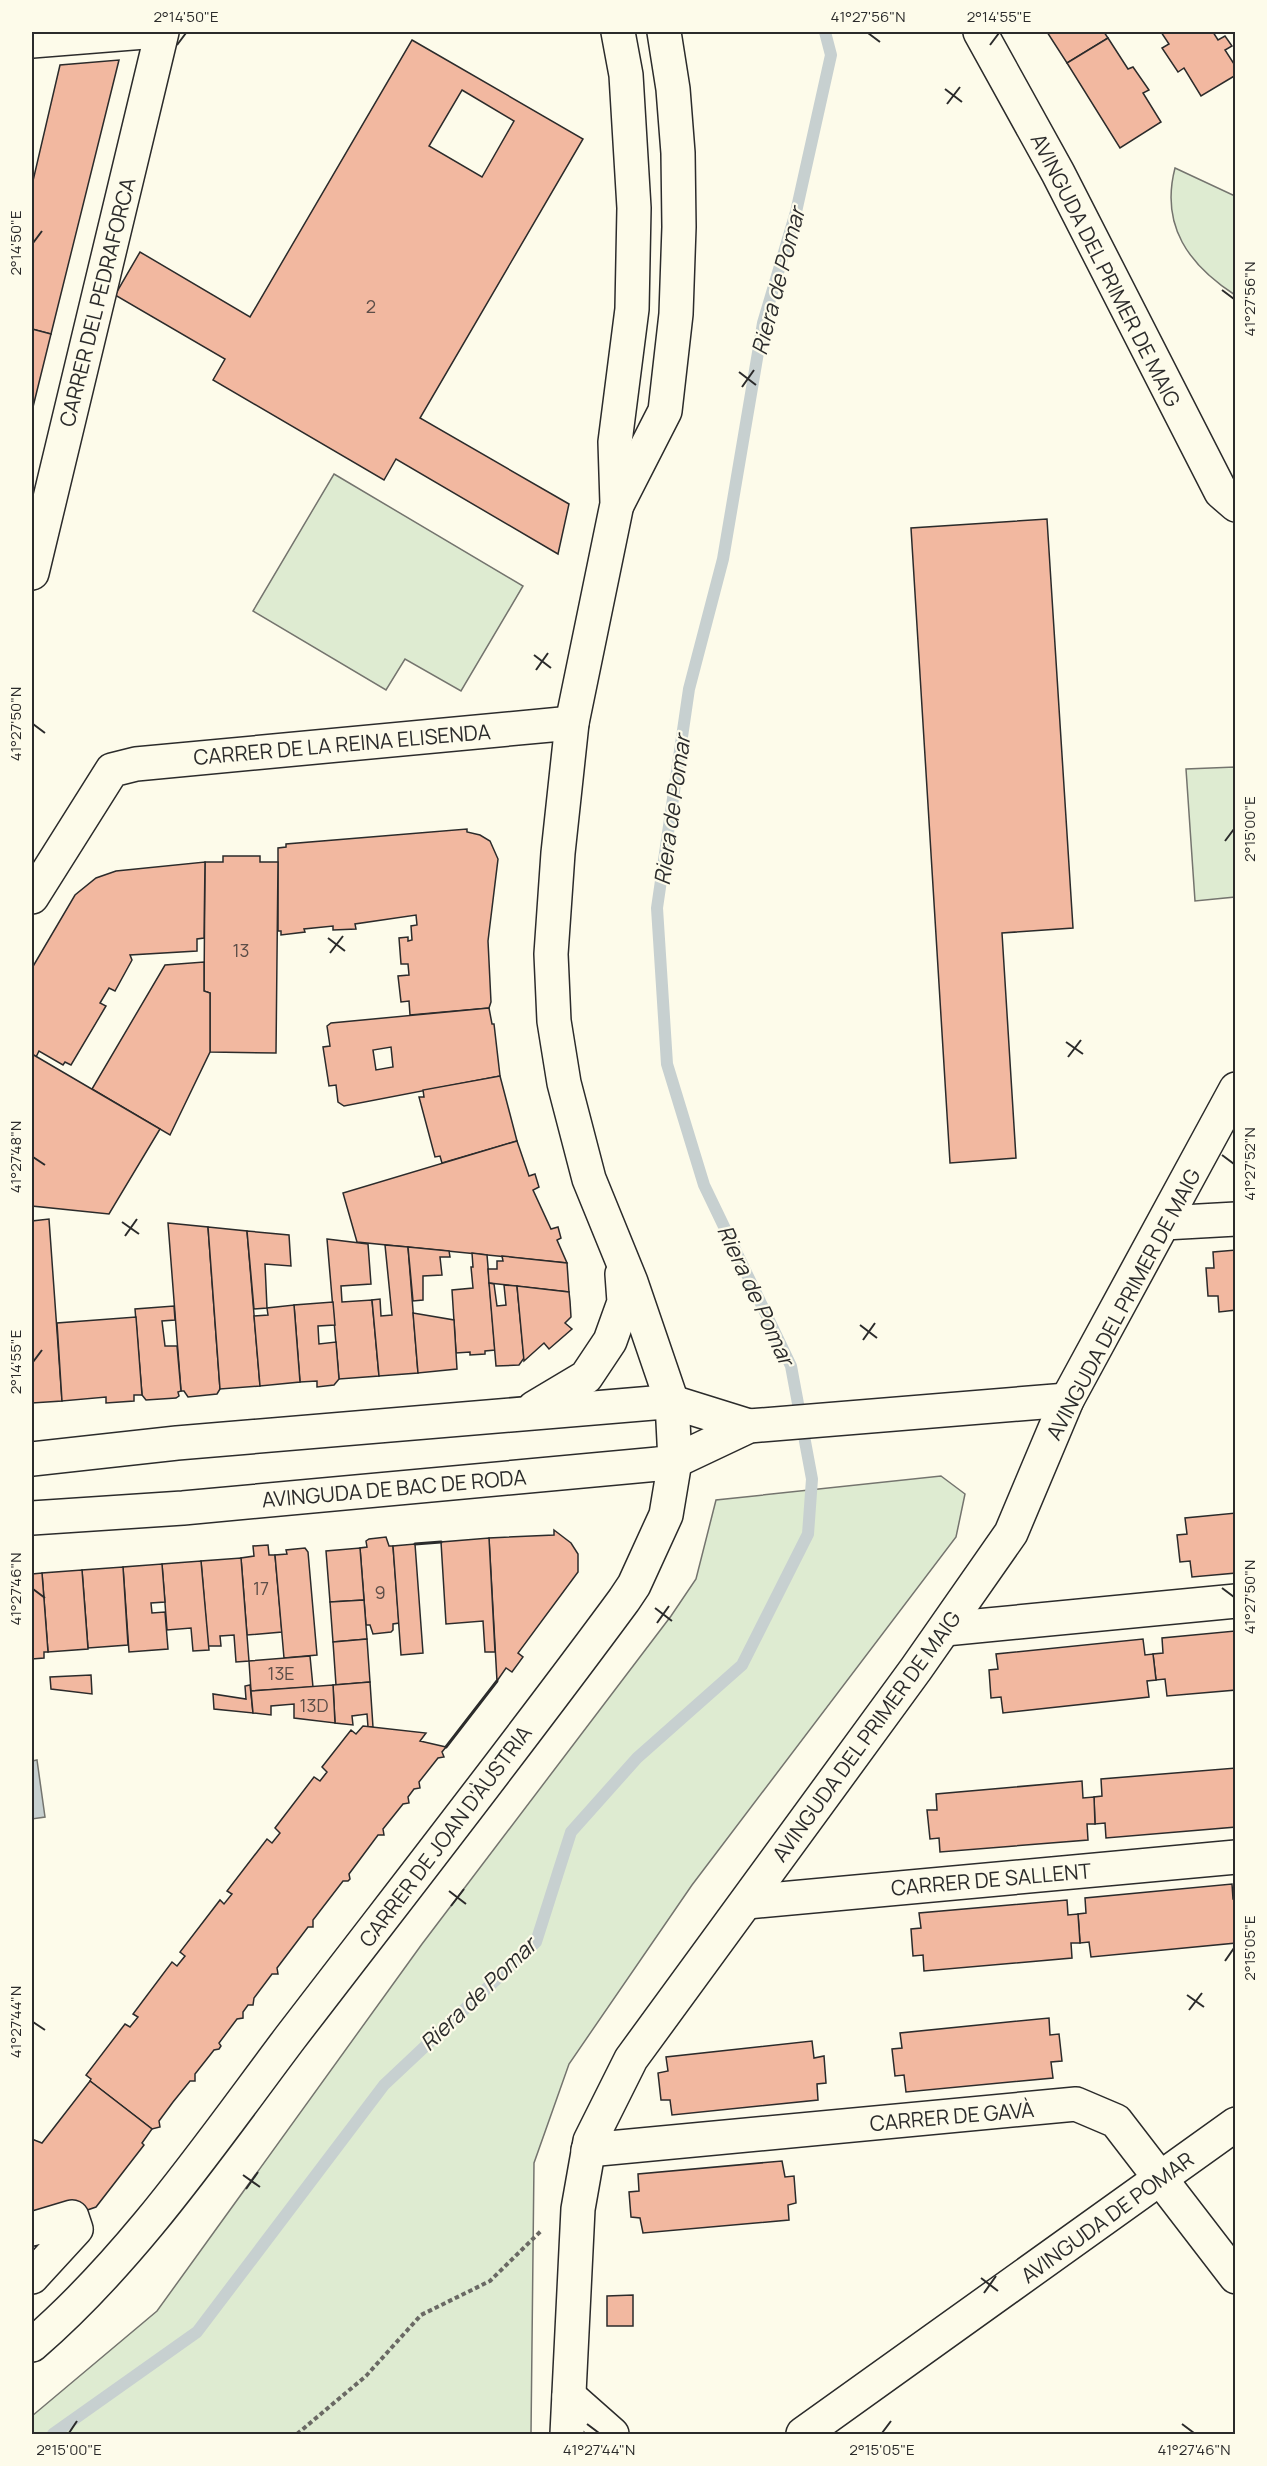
<svg xmlns="http://www.w3.org/2000/svg" width="1267" height="2466" font-family="Manrope,sans-serif">
	<rect width="100%" height="100%" fill="#fdfbea"/>
	<g fill="#deebd1" stroke="#74746e" stroke-width="1.5">
		<path d="M1175,168L1235,196V295C1189,265 1160,226 1175,168Z"/>
		<polygon points="334,474 523,586 461,691 405,659 386,690 253,611"/>
		<polygon points="1235,767 1235,897 1195,901 1186,769"/>
		<polygon points="941,1476 965,1494 956,1537 692,1885 569,2064 534,2163 531,2434 32,2434 32,2416 157,2311 422,1944 671,1616 696,1579 716,1500"/>
	</g>
	<polygon fill="#c7d0d0" stroke="#74746e" stroke-width="1.5" points="37,1760 45,1817 32,1819 32,1761"/>
	<g fill="none" stroke-linecap="round" stroke-linejoin="round">
		<polyline stroke="#c7d0d0" stroke-width="12" points="53,2434 197,2332 384,2085 536,1942 571,1832 637,1758 742,1665 808,1534 812,1479 791,1366 704,1185 667,1064 657,908 689,689 723,559 763,323 796,212 831,55 825,32"/>
	</g>
	<g fill="#f2b8a0" stroke="#2b2b2b" stroke-width="1.5" fill-rule="evenodd">
		<polygon points="1047,32 1104,32 1108,38 1067,63"/>
		<polygon points="1161,32 1213,32 1218,40 1225,36 1232,46 1225,50 1236,67 1236,75 1201,96 1184,68 1178,72 1162,48 1169,44"/>
		<polygon points="1108,38 1128,69 1133,67 1149,90 1143,93 1161,122 1120,148 1067,63"/>
		<path d="M412,40L583,139L420,418L569,504L558,554L396,459L384,480L213,380L225,359L115,295L140,252L250,317ZM462,90L514,121L482,177L429,146Z"/>
		<polygon points="119,60 51,334 32,329 32,185 60,65"/>
		<polygon points="32,329 51,334 32,411"/>
		<polygon points="1047,519 1073,928 1002,933 1016,1158 950,1163 911,528"/>
		<polygon points="467,829 467,832 480,835 490,841 498,859 488,941 491,1002 489,1008 410,1015 409,1001 401,1002 398,976 409,975 408,964 401,964 399,938 408,937 408,941 412,940 411,926 417,925 416,915 355,924 356,929 333,930 333,926 304,929 305,932 281,935 281,931 278,931 278,848 286,847 286,844"/>
		<polygon points="223,856 260,856 260,862 278,862 276,1053 210,1052 210,993 204,991 205,862 223,862"/>
		<polygon points="205,862 204,938 197,939 197,951 130,955 132,960 115,991 109,988 100,1003 106,1006 71,1065 65,1062 63,1065 39,1051 36,1057 32,1054 32,968 75,895 96,878 116,871"/>
		<polygon points="204,962 204,991 210,993 210,1052 170,1135 92,1089 165,965"/>
		<path d="M489,1008L492,1024H494L500,1076L344,1106L338,1102L336,1085L329,1086L323,1047L330,1046L327,1026L331,1023ZM391,1047L393,1067L376,1070L373,1050Z"/>
		<polygon points="32,1054 160,1129 109,1214 32,1206"/>
		<polygon points="500,1076 517,1141 442,1163 440,1156 435,1157 419,1097 424,1097 423,1090"/>
		<polygon points="517,1141 529,1176 535,1174 539,1187 533,1190 551,1229 558,1227 561,1238 557,1240 567,1263 357,1242 343,1193"/>
		<polygon points="49,1219 62,1401 32,1403 32,1221"/>
		<polygon points="168,1223 208,1227 220,1389 217,1394 188,1397 184,1391 181,1391"/>
		<polygon points="208,1227 247,1231 260,1386 220,1389"/>
		<polygon points="247,1231 289,1235 291,1266 265,1264 267,1308 254,1309"/>
		<polygon points="327,1239 368,1244 371,1284 341,1286 342,1302 372,1300 379,1376 339,1379"/>
		<polygon points="385,1245 408,1247 418,1373 379,1376 372,1300 380,1299 381,1316 392,1315"/>
		<polygon points="408,1247 449,1251 450,1257 440,1257 442,1275 423,1276 423,1300 413,1301"/>
		<polygon points="1236,1250 1236,1310 1219,1312 1218,1296 1208,1296 1206,1268 1214,1268 1213,1252"/>
		<polygon points="472,1253 487,1255 495,1350 485,1351 485,1354 470,1355 470,1352 456,1353 452,1290 473,1288 471,1267 473,1267"/>
		<polygon points="502,1256 567,1263 569,1292 489,1283 488,1269 497,1269 497,1261 503,1261"/>
		<polygon points="489,1283 494,1284 497,1306 506,1305 504,1285 517,1286 524,1358 519,1365 496,1366"/>
		<polygon points="517,1286 569,1292 570,1301 571,1317 565,1323 572,1329 549,1349 544,1343 524,1361"/>
		<polygon points="333,1302 335,1325 318,1326 319,1344 336,1342 339,1379 334,1385 317,1387 317,1381 300,1382 294,1305"/>
		<polygon points="294,1305 300,1382 260,1386 254,1316 268,1315 267,1308"/>
		<polygon points="174,1306 175,1320 162,1321 165,1346 177,1346 181,1391 178,1392 179,1396 176,1398 146,1400 142,1395 135,1309"/>
		<polygon points="413,1313 454,1320 457,1369 418,1373"/>
		<polygon points="136,1317 142,1395 134,1395 134,1401 106,1403 106,1397 62,1401 57,1323"/>
		<polygon points="1236,1513 1236,1573 1192,1577 1190,1561 1180,1562 1177,1535 1187,1534 1185,1518"/>
		<polygon points="554,1530 571,1543 578,1554 578,1572 518,1653 523,1657 512,1672 506,1668 497,1681 489,1538 554,1535"/>
		<polygon points="386,1537 389,1546 393,1546 399,1623 393,1624 393,1630 391,1632 373,1634 370,1625 366,1625 360,1548 367,1547 366,1541 369,1539"/>
		<polygon points="489,1538 495,1652 485,1652 483,1621 446,1624 441,1542"/>
		<polygon points="415,1544 423,1653 401,1655 393,1546"/>
		<polygon points="268,1545 269,1555 275,1555 282,1632 247,1635 241,1558 254,1556 253,1546"/>
		<polygon points="305,1548 308,1552 317,1655 284,1658 275,1555 287,1554 286,1550"/>
		<polygon points="360,1548 364,1600 330,1602 326,1551"/>
		<polygon points="241,1558 249,1661 236,1662 234,1635 220,1636 221,1646 208,1646 201,1561"/>
		<polygon points="201,1561 209,1650 193,1651 191,1628 167,1630 162,1564"/>
		<polygon points="162,1564 165,1602 151,1603 152,1613 165,1612 168,1649 129,1652 123,1567"/>
		<polygon points="123,1567 128,1645 88,1648 82,1570"/>
		<polygon points="82,1570 88,1649 48,1652 42,1573"/>
		<polygon points="42,1573 48,1652 44,1652 44,1658 32,1659 32,1574"/>
		<polygon points="364,1600 367,1639 333,1642 330,1602"/>
		<polygon points="1235,1631 1236,1690 1167,1696 1165,1679 1156,1680 1153,1654 1163,1653 1162,1638"/>
		<polygon points="367,1639 370,1682 336,1685 333,1642"/>
		<polygon points="1143,1639 1145,1655 1153,1654 1156,1680 1147,1681 1149,1697 1003,1713 1001,1697 991,1698 989,1670 998,1669 996,1654"/>
		<polygon points="310,1656 313,1687 251,1691 249,1661"/>
		<polygon points="91,1675 92,1694 51,1689 50,1677"/>
		<polygon points="370,1682 373,1727 368,1727 367,1714 352,1716 353,1725 335,1723 333,1685"/>
		<polygon points="250,1685 253,1713 214,1709 213,1694 246,1699 245,1686"/>
		<polygon points="333,1685 335,1723 294,1718 294,1704 271,1706 271,1715 253,1713 251,1691"/>
		<polygon points="363,1726 426,1733 420,1741 446,1747 442,1752 444,1757 438,1758 419,1782 420,1788 414,1789 408,1797 409,1803 403,1804 383,1829 384,1835 378,1835 349,1874 350,1879 348,1881 343,1881 313,1920 313,1927 308,1927 277,1968 278,1974 272,1974 254,1998 253,2005 248,2005 243,2012 243,2018 237,2019 219,2043 221,2046 219,2049 214,2050 195,2074 195,2081 190,2081 173,2102 159,2121 160,2127 152,2129 90,2081 91,2079 86,2075 125,2024 130,2027 138,2017 133,2014 172,1962 177,1966 185,1956 180,1952 220,1900 224,1904 232,1894 227,1891 267,1839 272,1843 280,1833 275,1828 314,1777 320,1781 327,1772 322,1767 351,1730 356,1734"/>
		<polygon points="1236,1768 1236,1827 1106,1838 1105,1823 1095,1824 1094,1797 1102,1796 1101,1779"/>
		<polygon points="1082,1781 1083,1798 1094,1797 1095,1824 1087,1824 1088,1840 940,1852 939,1838 930,1839 927,1810 937,1810 936,1794"/>
		<polygon points="1232,1884 1233,1899 1236,1899 1236,1943 1091,1957 1089,1942 1080,1943 1078,1914 1086,1913 1085,1898"/>
		<polygon points="1067,1900 1068,1915 1078,1914 1080,1943 1071,1943 1072,1958 924,1971 923,1955 913,1956 911,1929 921,1928 919,1913"/>
		<polygon points="1049,2018 1050,2035 1059,2034 1062,2061 1051,2062 1053,2078 906,2092 904,2075 895,2076 892,2049 902,2048 900,2033"/>
		<polygon points="812,2041 814,2058 824,2056 826,2083 817,2084 818,2100 672,2115 670,2100 661,2100 658,2073 668,2071 666,2057"/>
		<polygon points="90,2081 152,2129 142,2143 144,2145 96,2207 32,2229 32,2139 42,2143"/>
		<polygon points="782,2161 785,2177 794,2176 796,2203 788,2205 789,2220 643,2233 640,2218 631,2217 629,2192 639,2191 638,2174"/>
		<polygon points="633,2295 633,2326 607,2326 607,2296"/>
	</g>
	<g fill="none" stroke-linecap="round" stroke-linejoin="round">
		<defs>
			<g id="minor">
				<polyline points="980,32 1058,173 1221,492 1236,505"/>
				<polyline points="32,41 145,32"/>
				<polyline points="618,503 665,411 676,314 679,227 678,153 673,89 664,32"/>
				<polyline points="32,573 162,32"/>
				<polyline points="32,897 112,770 136,764 572,723"/>
				<polyline points="1164,1223 1236,1219"/>
				<polyline points="534,1408 586,1377 610,1341 624,1302 622,1274"/>
				<polyline points="32,1459 177,1443 653,1403 672,1402 749,1426"/>
				<polyline points="32,1518 183,1508 658,1464 675,1461 749,1426 1067,1400"/>
				<polyline points="945,1629 1236,1601"/>
				<polyline points="747,1902 1236,1857"/>
				<polyline points="588,2150 1076,2104 1116,2121 1236,2277"/>
				<polyline points="32,2229 72,2217 76,2229 32,2277"/>
				<path d="M32,2345C132,2259 211,2143 290,2038C402,1892 515,1748 624,1600L634,1585L666,1515L675,1461L672,1402L631,1282L589,1179L564,1083L554,1021L551,954L558,853L572,723L617,504L615,442L632,309L634,208L626,75L618,32"/>
				<polyline points="569,2396 612,2434"/>
				<polyline points="567,2434 578,2209 590,2141 631,2059 916,1669 1011,1533 1067,1400 1236,1089"/>
				<polyline points="803,2434 1236,2124"/>
			</g>
		</defs>
		<use href="#minor" stroke="#2b2b2b" stroke-width="36"/>
		<polyline stroke="#6a6964" stroke-width="4" stroke-dasharray="4.5 3" stroke-linecap="butt" points="297,2434 366,2376 421,2315 490,2281 541,2231"/>
		<use href="#minor" stroke="#fdfbea" stroke-width="33"/>
		<g stroke="#2b2b2b" stroke-width="3">
			<polyline points="415,1544 441,1542"/>
			<polyline points="446,1747 497,1681"/>
		</g>
	</g>
	<path fill="none" stroke="#2b2b2b" stroke-width="2" d="M868,33L880,42M177,45L186,33M990,45L999,33M945,89L962,102M947,104L960,87M33,243L42,231M1222,290L1234,299M739,372L756,385M742,387L754,370M534,655L551,668M536,670L548,653M33,724L45,733M1225,841L1234,829M328,938L345,951M330,953L343,936M1066,1042L1083,1054M1068,1057L1081,1040M1222,1155L1234,1164M33,1157L45,1165M122,1222L139,1234M125,1236L137,1219M860,1325L877,1338M863,1340L875,1323M33,1362L42,1350M1222,1588L1234,1597M33,1589L45,1598M655,1608L672,1621M657,1623L669,1606M449,1891L466,1904M451,1906L464,1889M1225,1961L1234,1948M1187,1995L1204,2007M1189,2010L1202,1993M33,2022L45,2030M243,2175L260,2187M246,2189L258,2172M981,2278L998,2291M984,2293L996,2276M587,2424L599,2433M1182,2424L1194,2433M69,2433L77,2421M882,2433L891,2421"/>
	<g text-anchor="middle" dominant-baseline="central" stroke-width="4.5" stroke-linejoin="round" paint-order="stroke">
		<g font-size="18" fill="#5d4e48">
			<text x="371" y="306">2</text>
			<text x="241" y="950">13</text>
			<text x="261" y="1588">17</text>
			<text x="380" y="1592">9</text>
			<text x="281" y="1673">13E</text>
			<text x="314" y="1705">13D</text>
		</g>
		<g font-size="21" fill="#2b2b2b" stroke="#fdfbea">
			<text transform="translate(1106 270) rotate(63)">AVINGUDA DEL PRIMER DE MAIG</text>
			<text transform="translate(97 302) rotate(-76)">CARRER DEL PEDRAFORCA</text>
			<text transform="translate(342 744) rotate(-5)">CARRER DE LA REINA ELISENDA</text>
			<text transform="translate(1123 1304) rotate(-62)">AVINGUDA DEL PRIMER DE MAIG</text>
			<text transform="translate(394 1488) rotate(-5)">AVINGUDA DE BAC DE RODA</text>
			<text transform="translate(866 1736) rotate(-54)">AVINGUDA DEL PRIMER DE MAIG</text>
			<text transform="translate(445 1836) rotate(-53)">CARRER DE JOAN D'ÀUSTRIA</text>
			<text transform="translate(991 1879) rotate(-5)">CARRER DE SALLENT</text>
			<text transform="translate(952 2116) rotate(-5)">CARRER DE GAVÀ</text>
			<text transform="translate(1107 2217) rotate(-36)">AVINGUDA DE POMAR</text>
		</g>
		<g font-size="22" font-style="italic" fill="#2b2b2b" stroke="#fdfbea">
			<text transform="translate(778 281) rotate(-75)">Riera de Pomar</text>
			<text transform="translate(672 810) rotate(-82)">Riera de Pomar</text>
			<text transform="translate(756 1295) rotate(65)">Riera de Pomar</text>
			<text transform="translate(478 1994) rotate(-44)">Riera de Pomar</text>
		</g>
	</g>
	<rect width="1267" height="2466" fill="none" stroke="#fdfbea" stroke-width="66"/>
	<rect x="33" y="33" width="1201" height="2400" fill="none" stroke="#2b2b2b" stroke-width="2"/>
	<g font-size="15" text-anchor="middle" fill="#2b2b2b">
		<text x="186" y="22">2°14'50"E</text>
		<text x="868" y="22">41°27'56"N</text>
		<text x="999" y="22">2°14'55"E</text>
		<text transform="translate(16 243) rotate(-90)" y="5">2°14'50"E</text>
		<text transform="translate(1250 299) rotate(-90)" y="5">41°27'56"N</text>
		<text transform="translate(16 724) rotate(-90)" y="5">41°27'50"N</text>
		<text transform="translate(1250 829) rotate(-90)" y="5">2°15'00"E</text>
		<text transform="translate(16 1157) rotate(-90)" y="5">41°27'48"N</text>
		<text transform="translate(1250 1164) rotate(-90)" y="5">41°27'52"N</text>
		<text transform="translate(16 1362) rotate(-90)" y="5">2°14'55"E</text>
		<text transform="translate(16 1589) rotate(-90)" y="5">41°27'46"N</text>
		<text transform="translate(1250 1597) rotate(-90)" y="5">41°27'50"N</text>
		<text transform="translate(1250 1948) rotate(-90)" y="5">2°15'05"E</text>
		<text transform="translate(16 2022) rotate(-90)" y="5">41°27'44"N</text>
		<text x="69" y="2455">2°15'00"E</text>
		<text x="599" y="2455">41°27'44"N</text>
		<text x="882" y="2455">2°15'05"E</text>
		<text x="1194" y="2455">41°27'46"N</text>
	</g>
</svg>
